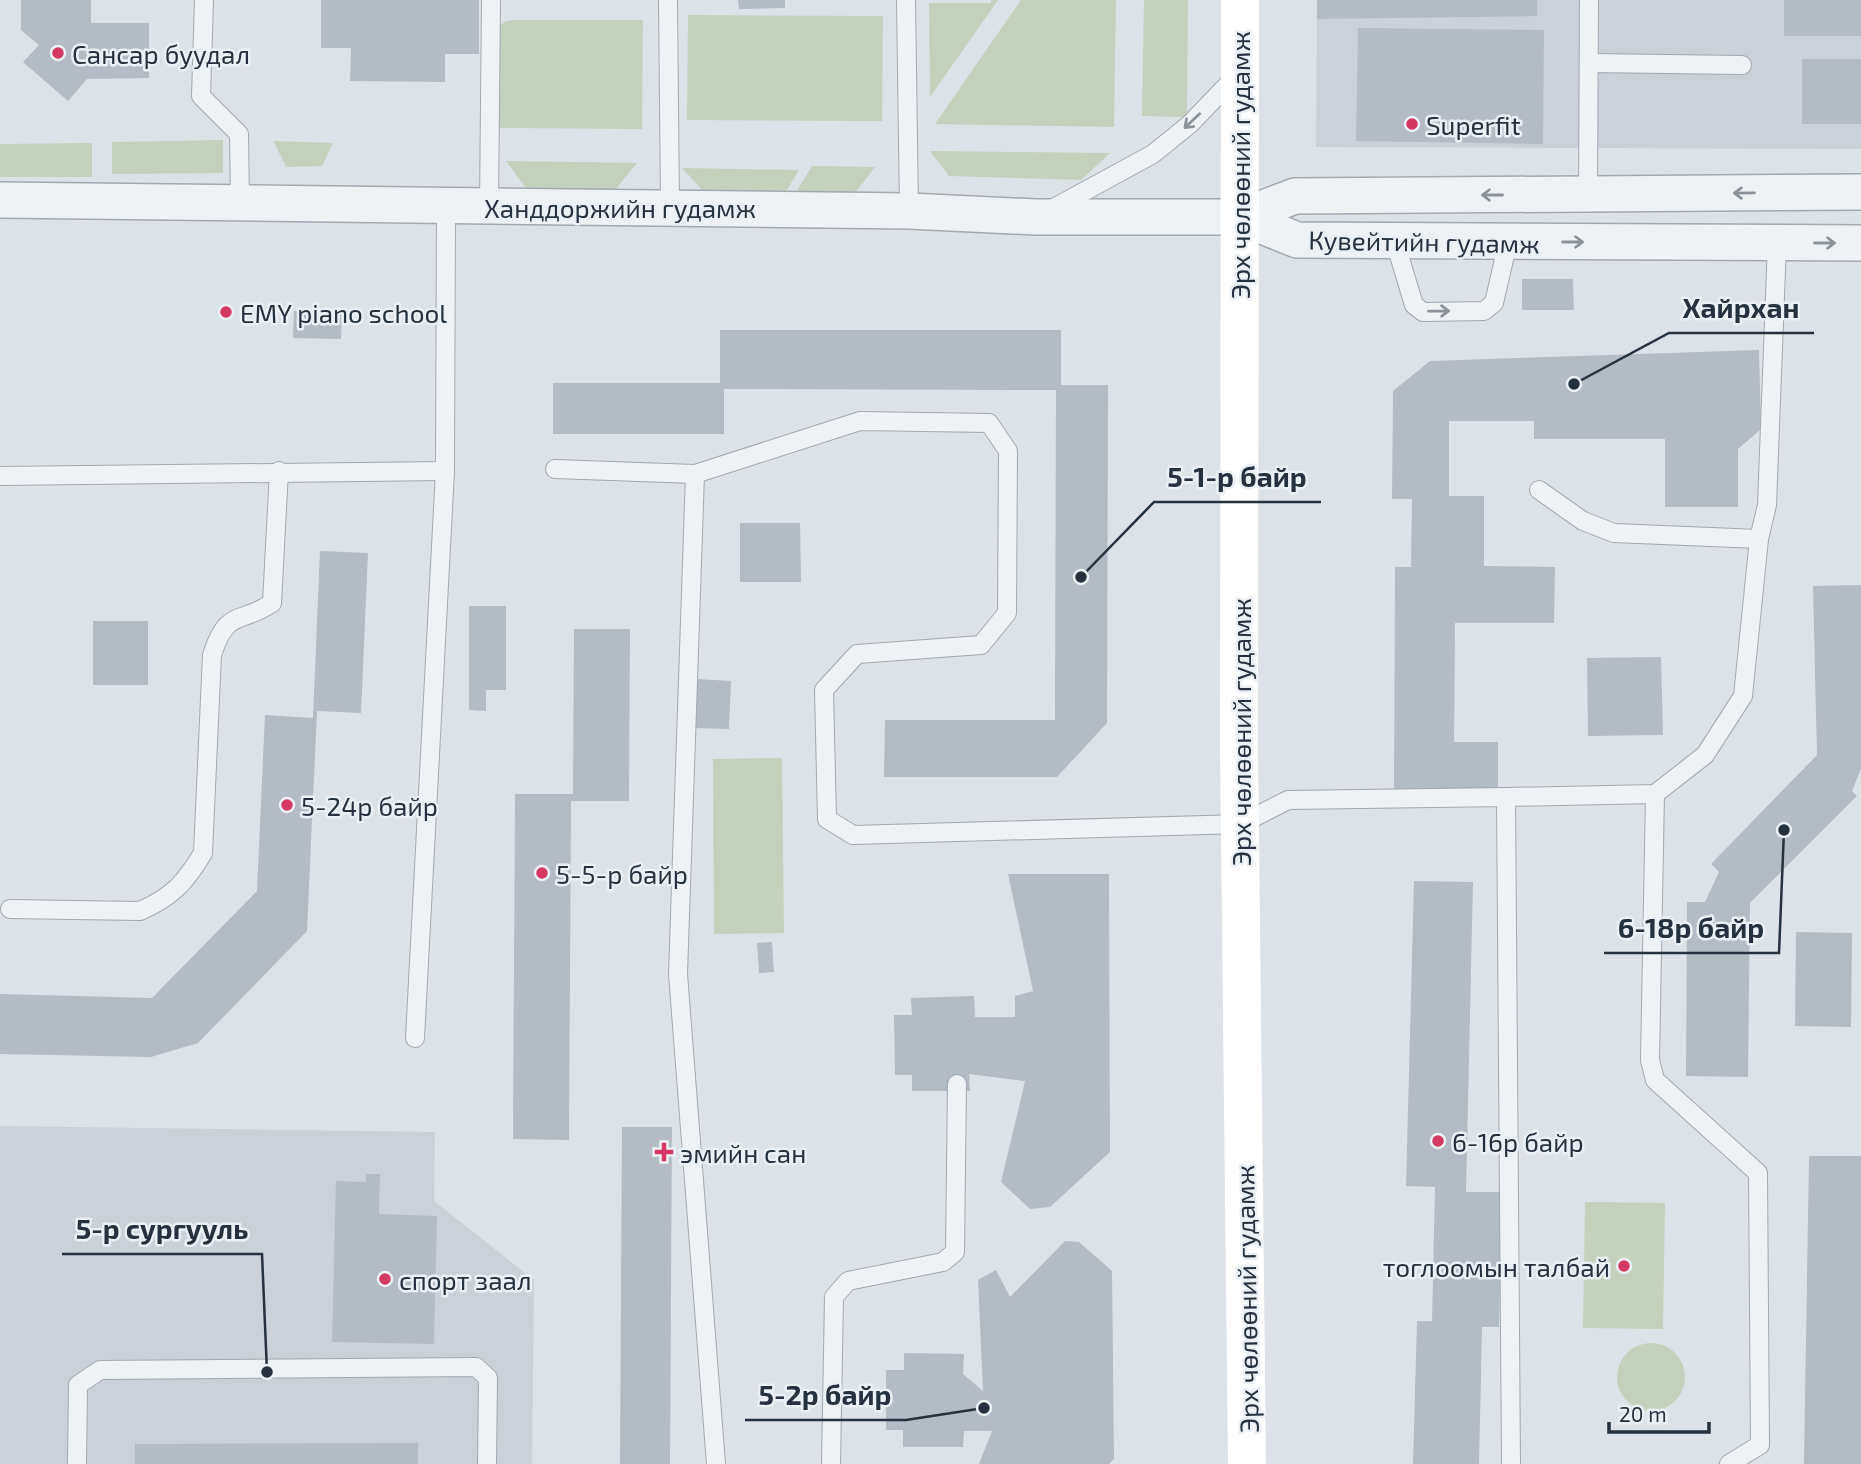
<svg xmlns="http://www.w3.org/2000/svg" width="1861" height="1464" font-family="'Exo 2',sans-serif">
	<rect width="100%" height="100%" fill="#dce2e7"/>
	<g fill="#cad1d9">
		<polygon points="1317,0 1861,0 1861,149 1316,147"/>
		<polygon points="0,1126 435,1132 434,1201 534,1280 532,1464 0,1464"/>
	</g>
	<g fill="#c4d1bd">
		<polygon points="991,0 998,0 930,97 929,3 991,3"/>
		<polygon points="1021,0 1116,0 1114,127 935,124"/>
		<polygon points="1144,0 1188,0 1187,117 1142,116"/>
		<polygon points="688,15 883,16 882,121 687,120"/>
		<polygon points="512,20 643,20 642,129 493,128 497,29 504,22"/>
		<polygon points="223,140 223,173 112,174 112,142"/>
		<polygon points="274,142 274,141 333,143 322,166 286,167"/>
		<polygon points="92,143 92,177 0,177 0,144"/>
		<polygon points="930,151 1110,153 1081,180 949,176"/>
		<polygon points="506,161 637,163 615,190 528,191"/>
		<polygon points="812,166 875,167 855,193 795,194"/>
		<polygon points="682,168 799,170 784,195 705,193"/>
		<polygon points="782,758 784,933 714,934 713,759"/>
		<polygon points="1585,1202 1665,1203 1663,1329 1583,1328"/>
		<circle cx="1651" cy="1377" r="34"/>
	</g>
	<g fill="#b3bbc4">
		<polygon points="21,0 91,0 91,23 149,23 149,78 87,79 68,101 23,62 39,45 21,30"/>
		<polygon points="321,0 479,0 479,54 445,54 445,82 350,81 351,48 321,48"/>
		<polygon points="738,0 785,0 785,8 739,9"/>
		<polygon points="1317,0 1537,0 1537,16 1317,19"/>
		<rect x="1784" y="0" width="77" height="36"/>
		<polygon points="1358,28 1544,30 1543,144 1356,141"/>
		<rect x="1802" y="59" width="59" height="65"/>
		<polygon points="1522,279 1573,279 1574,310 1522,310"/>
		<polygon points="294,311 342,312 341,339 293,338"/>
		<polygon points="720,330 1061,330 1061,385 1108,385 1107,723 1057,777 884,777 885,720 1055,720 1056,390 724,389 724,434 553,434 553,383 720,383"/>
		<polygon points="1759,350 1761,429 1738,449 1738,507 1665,507 1665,439 1534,439 1534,421 1449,421 1449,496 1484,496 1484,566 1555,567 1554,623 1455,623 1454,742 1498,742 1498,792 1394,792 1395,567 1411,567 1412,499 1392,499 1393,391 1430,361"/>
		<polygon points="740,523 800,523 801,582 740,582"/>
		<polygon points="320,551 368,553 361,713 317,711 307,931 198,1043 151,1057 0,1054 0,994 152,998 257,891 265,715 313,718"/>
		<polygon points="1861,585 1861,769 1852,791 1857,796 1750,903 1748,1077 1686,1076 1687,902 1705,902 1719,872 1711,864 1817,755 1813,586"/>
		<polygon points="469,606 506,606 506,690 486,690 486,711 469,710"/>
		<rect x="93" y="621" width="55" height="64"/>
		<polygon points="574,629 630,629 629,801 571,801 569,1140 513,1139 515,794 573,794"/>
		<polygon points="1661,657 1663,735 1588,736 1587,658"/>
		<polygon points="697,679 731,681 729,729 695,728"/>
		<polygon points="1008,874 1109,874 1110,1152 1050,1207 1030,1209 1001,1182 1025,1081 969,1074 970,1091 912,1091 912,1075 895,1075 894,1015 912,1015 911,998 974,996 975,1017 1015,1017 1015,996 1033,991"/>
		<polygon points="1414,881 1473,882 1466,1192 1502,1192 1499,1327 1482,1327 1479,1464 1413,1464 1417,1321 1432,1321 1435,1187 1406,1186"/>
		<polygon points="1796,932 1852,933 1851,1027 1795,1026"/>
		<polygon points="772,942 774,972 759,973 757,943"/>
		<polygon points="622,1127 672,1127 670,1464 620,1464"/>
		<polygon points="1809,1156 1861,1156 1861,1464 1804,1464"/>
		<polygon points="366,1174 380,1174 379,1214 437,1216 434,1344 332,1342 336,1181 366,1182"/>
		<polygon points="1065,1241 1079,1242 1112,1271 1114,1459 1109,1464 979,1464 992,1431 964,1431 963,1447 903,1447 903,1430 886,1430 886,1370 904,1370 904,1353 964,1354 963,1374 983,1391 978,1280 996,1270 1010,1297"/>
		<polygon points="418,1443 418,1464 135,1464 135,1444"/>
	</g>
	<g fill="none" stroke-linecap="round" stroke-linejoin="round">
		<defs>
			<g id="service">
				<polyline points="204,0 201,96 239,134 240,203"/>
				<polyline points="668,0 670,207"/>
				<polyline points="906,0 909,211"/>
				<polyline points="1590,63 1742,65"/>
				<polyline points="1588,195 1589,0"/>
				<polyline points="489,206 491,0"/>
				<polyline points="1052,209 1153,154 1190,124 1237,75"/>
				<polyline points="1395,242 1414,305 1423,312 1484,311 1494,303 1508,242"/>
				<polyline points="555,469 695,474 860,421 989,423 1008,451 1007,613 981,645 857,654 824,690 827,819 853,835 1241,824 1288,800 1506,797 1511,1464"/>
				<polyline points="695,474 678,974 716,1464"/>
				<polyline points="0,476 445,471"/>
				<polyline points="1539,490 1583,521 1614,533 1759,539"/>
				<polyline points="1655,794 1650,1060 1655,1080 1758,1173 1760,1445 1729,1464"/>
				<polyline points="1506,797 1655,794 1705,755 1743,696 1759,539 1767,505 1777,243"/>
				<path d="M10,909L140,911C172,897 185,883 203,853L212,655C227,608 239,625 272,603L279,471"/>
				<polyline points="415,1038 445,471 446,206"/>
				<polyline points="77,1464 78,1385 100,1370 476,1367 488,1378 487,1464"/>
				<polyline points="831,1464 834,1297 848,1281 943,1262 955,1252 957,1084"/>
			</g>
			<g id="minor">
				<polyline points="0,200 909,211 1036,217 1240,217 1295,196 1861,192"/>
				<polyline points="1240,217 1297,240 1861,243"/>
			</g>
		</defs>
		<use href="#service" stroke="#a1a9b1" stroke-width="20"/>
		<use href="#minor" stroke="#a1a9b1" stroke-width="38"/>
		<use href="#service" stroke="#eff2f5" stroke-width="18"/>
		<use href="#minor" stroke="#eff2f5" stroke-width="35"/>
		<polyline stroke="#fff" stroke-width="38" points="1240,0 1239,747 1247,1464"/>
	</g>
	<defs><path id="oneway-shaft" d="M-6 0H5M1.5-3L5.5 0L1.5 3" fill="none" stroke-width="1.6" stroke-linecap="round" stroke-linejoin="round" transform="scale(1.75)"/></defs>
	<g stroke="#8a929a">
		<use href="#oneway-shaft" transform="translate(1192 121) rotate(137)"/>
		<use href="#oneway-shaft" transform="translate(1744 193) rotate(179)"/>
		<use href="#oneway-shaft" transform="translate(1492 195) rotate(180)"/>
		<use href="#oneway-shaft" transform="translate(1573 242)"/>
		<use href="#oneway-shaft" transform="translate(1825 243)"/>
		<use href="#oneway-shaft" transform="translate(1439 311) rotate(-1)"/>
	</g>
	<g fill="#d43963" stroke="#ebf0f5" stroke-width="2.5">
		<circle cx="58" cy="53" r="7"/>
		<circle cx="1412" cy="124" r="7"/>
		<circle cx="226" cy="312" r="7"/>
		<circle cx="287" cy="805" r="7"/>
		<circle cx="542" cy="873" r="7"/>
		<circle cx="1438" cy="1141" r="7"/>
		<path d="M660.5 1141.5h7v7h7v7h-7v7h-7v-7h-7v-7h7z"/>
		<circle cx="1624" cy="1266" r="7"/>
		<circle cx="385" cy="1279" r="7"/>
	</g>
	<g text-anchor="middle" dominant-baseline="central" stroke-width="5" stroke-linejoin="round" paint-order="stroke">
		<g font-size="26" fill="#25313e" stroke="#ebf0f5" text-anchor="start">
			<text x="72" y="53">Сансар буудал</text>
			<text x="1426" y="124">Superfit</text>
			<text x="240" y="312">EMY piano school</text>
			<text x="301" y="805">5-24р байр</text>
			<text x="556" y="873">5-5-р байр</text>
			<text x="1452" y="1141">6-16р байр</text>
			<text x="680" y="1152">эмийн сан</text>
			<text x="1610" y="1266" text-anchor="end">тоглоомын талбай</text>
			<text x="399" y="1279">спорт заал</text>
		</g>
		<g font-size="26" fill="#25313e" stroke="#ebf0f5">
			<text transform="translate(1239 165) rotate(-90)">Эрх чөлөөний гудамж</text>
			<text x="620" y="207">Ханддоржийн гудамж</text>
			<text transform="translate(1424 241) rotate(1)">Кувейтийн гудамж</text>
			<text transform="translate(1240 732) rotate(-90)">Эрх чөлөөний гудамж</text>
			<text transform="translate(1246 1299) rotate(-91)">Эрх чөлөөний гудамж</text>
		</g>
	</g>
	<path fill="none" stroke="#25313e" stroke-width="2.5" d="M1574 384L1669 333H1814M1081 577L1154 502H1321M1784 830L1779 953H1604M267 1372L262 1254H62M984 1408L906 1420H745"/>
	<g fill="#25313e" stroke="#ebf0f5" stroke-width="2.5">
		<circle cx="1574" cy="384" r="7"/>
		<circle cx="1081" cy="577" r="7"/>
		<circle cx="1784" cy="830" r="7"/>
		<circle cx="267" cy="1372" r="7"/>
		<circle cx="984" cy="1408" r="7"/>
	</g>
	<g font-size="28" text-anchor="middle" font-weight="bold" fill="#25313e" stroke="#ebf0f5" stroke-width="5" stroke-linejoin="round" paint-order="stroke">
		<text x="1741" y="318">Хайрхан</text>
		<text x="1237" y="487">5-1-р байр</text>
		<text x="1691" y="938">6-18р байр</text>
		<text x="162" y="1239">5-р сургууль</text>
		<text x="825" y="1405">5-2р байр</text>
	</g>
	<path d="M1609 1422v10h100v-10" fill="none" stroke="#25313e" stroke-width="3.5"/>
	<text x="1619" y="1422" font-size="21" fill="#25313e" stroke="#ebf0f5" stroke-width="5" paint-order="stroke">20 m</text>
</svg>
